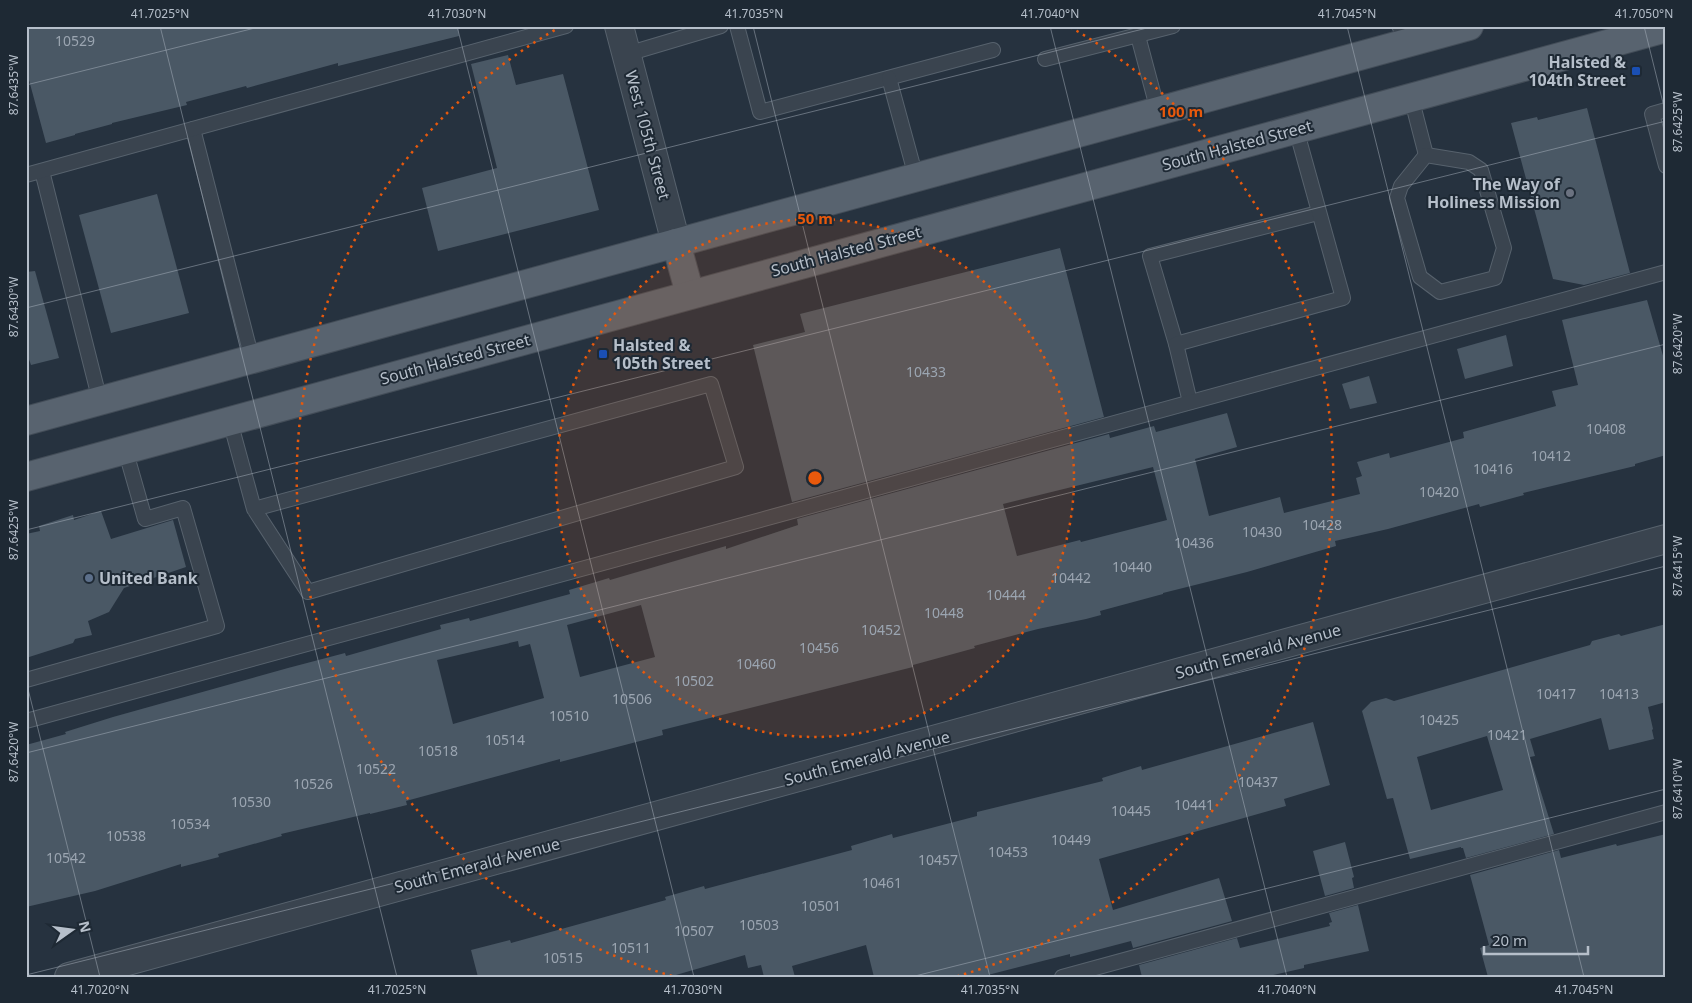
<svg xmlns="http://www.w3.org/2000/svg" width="1692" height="1003" font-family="'Noto Sans',sans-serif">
	<rect width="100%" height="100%" fill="#26323f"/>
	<g fill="#4a5865" fill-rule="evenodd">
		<polygon points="26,26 458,26 459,36 338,66 338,63 247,88 246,86 186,102 187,105 112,123 112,124 75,134 75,135 46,143 26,69"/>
		<polygon points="508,55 516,85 563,74 599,210 438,251 422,188 497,168 471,64"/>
		<polygon points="1587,108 1630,273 1584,285 1553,279 1511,123 1537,117 1538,120"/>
		<polygon points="157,194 189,313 111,333 79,215"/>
		<polygon points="1060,248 1104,417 792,502 753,345 805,332 800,314"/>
		<polygon points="35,271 59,358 31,365 26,351 26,272"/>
		<path d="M1647,300L1666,366V455L1635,464V466L1523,493L1524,495L1480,507L1479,504L1388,529L1335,541L1336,546L1247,572L1163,593V594L1100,611L1101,615L1086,619L1038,629L974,646L975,648L913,665V667L662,730L663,735L560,762V759L406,801L407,805L370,814V813L281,834L282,836L218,854L219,857L181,867V864L95,891L26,907V745L66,734L65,732L113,717L288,668L345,653L346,656L441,629L440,625L469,618L470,621L570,594L569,590L609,578L610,580L726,546V549L798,525L797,519L1109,434L1110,438L1154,426L1156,432L1227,413L1237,447L1195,459L1209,516L1280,497L1284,513L1360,494L1356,478L1362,476L1357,462L1389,453L1390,458L1464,438L1463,432L1556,406L1552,391L1578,385L1562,320ZM1153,467L1167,520L1081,542L1080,540L1017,556L1003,504ZM641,605L655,657L580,677L567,625ZM518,641L519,647L530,644L544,698L453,724L437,660Z"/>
		<polygon points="1506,335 1513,366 1465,379 1457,349"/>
		<polygon points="1369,376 1377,403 1350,409 1342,384"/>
		<polygon points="101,511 111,539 173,520 186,567 124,588 109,612 88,621 92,635 75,639 73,643 26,658 26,534 40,531 39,526 73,515 74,520"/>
		<path d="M1666,624V702L1648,707L1653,729L1652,730L1654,739L1609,750L1601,718L1530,739L1535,756L1530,757L1554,834L1466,858L1463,848H1461V847L1410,859L1393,798L1387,799L1362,711L1371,702L1386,698L1394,701L1590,645L1592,641L1619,634L1621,636ZM1487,736L1503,790L1431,810L1417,757Z"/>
		<polygon points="1313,722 1330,785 1284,799 1286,806 1099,859 1113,910 1219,878 1232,921 1133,948 1131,941 1070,957 1070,954 980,977 874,977 866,945 792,966 795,977 764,977 761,965 748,968 745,955 669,977 478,977 471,950 510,940 511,943 666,900 665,897 704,886 705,889 852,850 851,846 892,834 893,838 977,816 977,812 1103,781 1102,778 1141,766 1142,770"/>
		<polygon points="1666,834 1666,977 1488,977 1480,948 1489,945 1470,875 1559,850 1561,858 1616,844 1617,846"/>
		<polygon points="1345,842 1354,877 1352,878 1354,888 1325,896 1313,851"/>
		<polygon points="1358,905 1369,951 1304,965 1304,968 1265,977 1142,977 1139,965 1237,938 1240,948 1330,926 1329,923 1332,922 1329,913"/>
	</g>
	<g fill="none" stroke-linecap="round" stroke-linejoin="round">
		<defs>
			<g id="lane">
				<polyline points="737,26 760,112 993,50"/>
				<polyline points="1399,26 1412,42"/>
				<polyline points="1138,36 1158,111"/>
				<polyline points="627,54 721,26"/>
				<polyline points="1045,59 1173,26"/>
				<polyline points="889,78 916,177"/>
				<polyline points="1411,97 1426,155"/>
				<polyline points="1666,110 1652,114 1666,166"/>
				<polyline points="193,129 252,359"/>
				<polygon points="1426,155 1469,162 1481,170 1504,248 1495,278 1440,292 1420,277 1397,198 1401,186"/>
				<polyline points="42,171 100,401"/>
				<polyline points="26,175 566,26"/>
				<polyline points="1176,344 1150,256 1318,213"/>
				<polyline points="1190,402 1176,344 1343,298 1296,129"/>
				<polyline points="230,421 254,509 308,592 736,467 711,384 254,509"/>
				<polyline points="26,680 217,626 183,508 145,519 125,449"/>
				<polyline points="26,721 1666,272"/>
				<polyline points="1062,977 1666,812"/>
			</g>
			<g id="street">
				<polyline points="619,26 676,243"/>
				<polyline points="69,977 1666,539"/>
			</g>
			<g id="primary">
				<polyline points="676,243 690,294"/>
				<polyline points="26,421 1469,26"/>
				<polyline points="26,477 1666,28"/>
			</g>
		</defs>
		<use href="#lane" stroke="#57626d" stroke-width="16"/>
		<use href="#street" stroke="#57626d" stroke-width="30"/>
		<use href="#primary" stroke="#434d58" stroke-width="30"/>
		<use href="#lane" stroke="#3a444f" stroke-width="14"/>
		<use href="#street" stroke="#3a444f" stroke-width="28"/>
		<use href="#primary" stroke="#58636f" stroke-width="28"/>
	</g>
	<path fill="none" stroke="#b6bfca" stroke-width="1" stroke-opacity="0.45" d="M160,26L397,977M457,26L694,977M753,26L990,977M1050,26L1287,977M1347,26L1584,977M1644,26L1666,115M26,85L263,26M26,308L1155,26M26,530L1666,121M26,681L100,977M26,753L1666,344M26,975L1666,566M911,977L1666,789"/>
	<circle cx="815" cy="478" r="259" fill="#e8590c" fill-opacity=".12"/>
	<g fill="none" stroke="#e8590c" stroke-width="2.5" stroke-dasharray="2.5 5">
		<circle cx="815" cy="478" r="259"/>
		<path d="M672 976A518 518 0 0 1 560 27M1070 27A518 518 0 0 1 958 976"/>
	</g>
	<g fill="#1a4fb4" stroke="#1e2934" stroke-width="2">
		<rect x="1631" y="66" width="10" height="10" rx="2.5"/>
		<rect x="598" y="349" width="10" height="10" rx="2.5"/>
	</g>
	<circle fill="#6b7280" stroke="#1e2934" stroke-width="2" cx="1570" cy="193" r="5"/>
	<circle fill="#5c6f8a" stroke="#1e2934" stroke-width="2" cx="89" cy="578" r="5"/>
	<g text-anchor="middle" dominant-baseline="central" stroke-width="4" stroke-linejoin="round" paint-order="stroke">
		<g font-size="14" fill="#9ba5b1">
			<text x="75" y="40">10529</text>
			<text x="926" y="371">10433</text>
			<text x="1606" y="428">10408</text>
			<text x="1551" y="455">10412</text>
			<text x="1493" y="468">10416</text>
			<text x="1439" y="491">10420</text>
			<text x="1322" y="524">10428</text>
			<text x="1262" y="531">10430</text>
			<text x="1194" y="542">10436</text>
			<text x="1132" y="566">10440</text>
			<text x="1071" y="577">10442</text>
			<text x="1006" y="594">10444</text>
			<text x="944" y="612">10448</text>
			<text x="881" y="629">10452</text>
			<text x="819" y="647">10456</text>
			<text x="756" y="663">10460</text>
			<text x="694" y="680">10502</text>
			<text x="1556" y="693">10417</text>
			<text x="1619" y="693">10413</text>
			<text x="632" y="698">10506</text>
			<text x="569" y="715">10510</text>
			<text x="1439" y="719">10425</text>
			<text x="1507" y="734">10421</text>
			<text x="505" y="739">10514</text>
			<text x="438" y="750">10518</text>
			<text x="376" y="768">10522</text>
			<text x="1258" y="781">10437</text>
			<text x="313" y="783">10526</text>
			<text x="251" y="801">10530</text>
			<text x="1194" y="804">10441</text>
			<text x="1131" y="810">10445</text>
			<text x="190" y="823">10534</text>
			<text x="126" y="835">10538</text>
			<text x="1071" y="839">10449</text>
			<text x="1008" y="851">10453</text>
			<text x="66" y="857">10542</text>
			<text x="938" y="859">10457</text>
			<text x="882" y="882">10461</text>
			<text x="821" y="905">10501</text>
			<text x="759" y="924">10503</text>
			<text x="694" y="930">10507</text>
			<text x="631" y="947">10511</text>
			<text x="563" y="957">10515</text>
		</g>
		<g font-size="16" font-weight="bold" fill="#b6bfca" stroke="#1e2934" text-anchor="end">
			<text x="1626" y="62">Halsted &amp;<tspan x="1626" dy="18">104th Street</tspan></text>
			<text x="1560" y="184">The Way of<tspan x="1560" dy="18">Holiness Mission</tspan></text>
			<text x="613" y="345" text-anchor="start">Halsted &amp;<tspan x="613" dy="18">105th Street</tspan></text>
			<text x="99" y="578" text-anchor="start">United Bank</text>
		</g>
		<g font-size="16" fill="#b6bfca" stroke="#1e2934">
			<text transform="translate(648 135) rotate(75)">West 105th Street</text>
			<text transform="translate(1237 145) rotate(-15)">South Halsted Street</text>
			<text transform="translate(846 251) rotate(-15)">South Halsted Street</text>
			<text transform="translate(455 359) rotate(-15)">South Halsted Street</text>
			<text transform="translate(1258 651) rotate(-15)">South Emerald Avenue</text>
			<text transform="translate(867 758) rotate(-15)">South Emerald Avenue</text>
			<text transform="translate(477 865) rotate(-15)">South Emerald Avenue</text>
		</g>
	</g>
	<circle cx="815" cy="478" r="8" fill="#e8590c" stroke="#1e2934" stroke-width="2.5"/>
	<g font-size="15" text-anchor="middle" font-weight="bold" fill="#e8590c" stroke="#1e2934" stroke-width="4" stroke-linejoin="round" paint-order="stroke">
		<text x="1181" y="117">100 m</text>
		<text x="815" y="224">50 m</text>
	</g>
	<rect width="1692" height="1003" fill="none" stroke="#1e2934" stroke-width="55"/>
	<g transform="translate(72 930) rotate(76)" stroke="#1e2934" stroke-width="4" paint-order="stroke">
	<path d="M0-4L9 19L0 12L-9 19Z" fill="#b6bfca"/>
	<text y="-8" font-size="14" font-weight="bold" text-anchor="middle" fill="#b6bfca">N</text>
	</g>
	<path d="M1484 946v8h104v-8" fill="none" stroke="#b6bfca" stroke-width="2.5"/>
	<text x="1492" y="946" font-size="15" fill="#b6bfca" stroke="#1e2934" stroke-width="4" paint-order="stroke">20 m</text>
	<rect x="28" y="28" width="1636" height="948" fill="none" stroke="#b6bfca" stroke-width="2"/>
	<g font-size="12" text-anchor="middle" fill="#b6bfca">
		<text x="160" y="18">41.7025°N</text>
		<text x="457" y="18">41.7030°N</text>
		<text x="754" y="18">41.7035°N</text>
		<text x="1050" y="18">41.7040°N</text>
		<text x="1347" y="18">41.7045°N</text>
		<text x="1644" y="18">41.7050°N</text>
		<text transform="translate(14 85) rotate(-90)" y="4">87.6435°W</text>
		<text transform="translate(1678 122) rotate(-90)" y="4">87.6425°W</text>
		<text transform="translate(14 307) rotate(-90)" y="4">87.6430°W</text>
		<text transform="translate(1678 344) rotate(-90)" y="4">87.6420°W</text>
		<text transform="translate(14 530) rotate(-90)" y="4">87.6425°W</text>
		<text transform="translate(1678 566) rotate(-90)" y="4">87.6415°W</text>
		<text transform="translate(14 752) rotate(-90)" y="4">87.6420°W</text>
		<text transform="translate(1678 789) rotate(-90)" y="4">87.6410°W</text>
		<text x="100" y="994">41.7020°N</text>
		<text x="397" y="994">41.7025°N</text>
		<text x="693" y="994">41.7030°N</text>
		<text x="990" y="994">41.7035°N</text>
		<text x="1287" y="994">41.7040°N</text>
		<text x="1584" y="994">41.7045°N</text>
	</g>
</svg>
